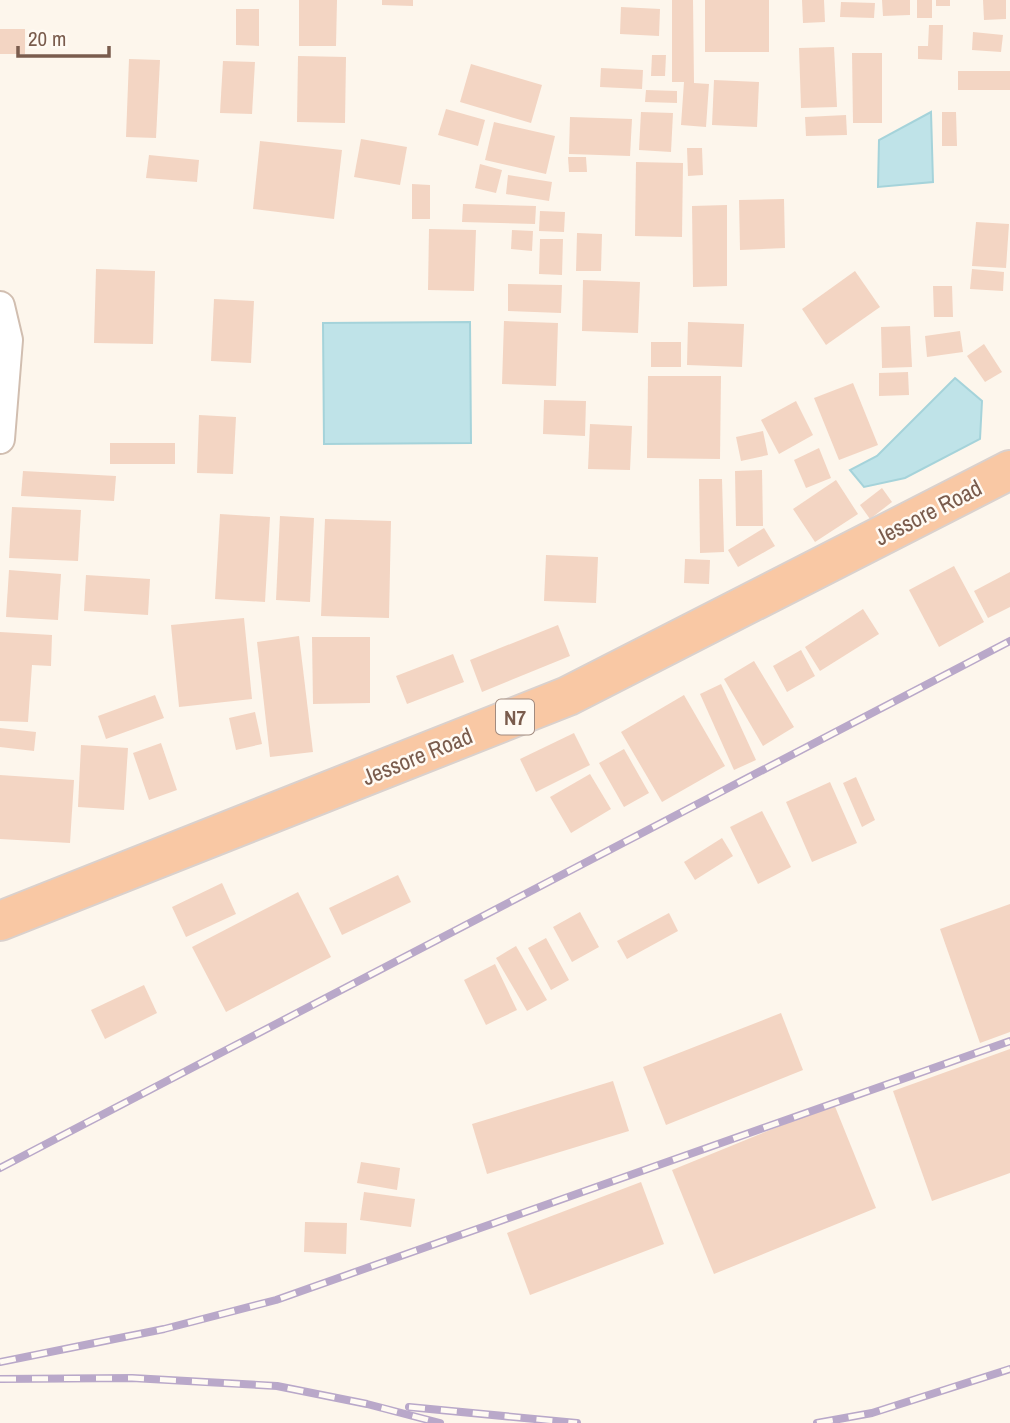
<svg xmlns="http://www.w3.org/2000/svg" width="1010" height="1423" font-family="'Archivo Narrow',sans-serif">
	<rect width="100%" height="100%" fill="#fdf6ec"/>
	<g fill="#bfe3e8" stroke="#a5d3da" stroke-width="2">
		<polygon points="931,112 933,182 878,187 879,140"/>
		<polygon points="470,322 471,443 324,444 323,323"/>
		<polygon points="955,378 982,401 980,439 905,478 864,487 850,470 877,456"/>
	</g>
	<g fill="#f3d5c3">
		<polygon points="299,0 337,0 336,46 299,46"/>
		<polygon points="382,0 413,0 413,6 382,5"/>
		<polygon points="672,0 693,0 694,83 709,84 706,127 681,125 684,82 672,82"/>
		<rect x="705" y="0" width="64" height="52"/>
		<polygon points="802,0 824,0 825,22 803,23"/>
		<polygon points="882,0 910,0 910,15 883,16"/>
		<rect x="917" y="0" width="15" height="18"/>
		<rect x="936" y="0" width="14" height="6"/>
		<polygon points="983,0 1006,0 1006,19 984,20"/>
		<polygon points="841,2 875,3 874,18 840,17"/>
		<polygon points="621,7 660,9 659,36 620,34"/>
		<polygon points="236,9 259,9 259,46 236,45"/>
		<polygon points="929,25 943,25 942,60 918,59 918,46 928,46"/>
		<rect x="0" y="29" width="25" height="25"/>
		<polygon points="973,32 1003,35 1001,52 972,50"/>
		<polygon points="834,47 837,107 801,108 799,48"/>
		<polygon points="852,53 882,53 882,123 853,123"/>
		<polygon points="652,55 666,55 665,76 651,76"/>
		<polygon points="298,56 346,57 345,123 297,122"/>
		<polygon points="129,59 160,60 156,138 126,137"/>
		<polygon points="223,61 255,62 252,114 220,113"/>
		<polygon points="471,64 542,85 531,123 460,102"/>
		<polygon points="601,68 643,70 642,89 600,87"/>
		<rect x="958" y="71" width="52" height="19"/>
		<polygon points="714,80 759,82 757,127 712,125"/>
		<polygon points="646,90 677,91 677,103 645,102"/>
		<polygon points="446,109 485,120 478,146 438,135"/>
		<polygon points="641,112 673,113 671,152 639,150"/>
		<polygon points="942,112 956,112 957,146 942,146"/>
		<polygon points="846,115 847,135 806,136 805,117"/>
		<polygon points="570,117 632,119 630,156 569,154"/>
		<polygon points="494,122 555,136 546,174 485,160"/>
		<polygon points="361,139 407,147 400,185 354,177"/>
		<polygon points="260,141 342,150 334,219 253,209"/>
		<polygon points="687,148 702,148 703,175 688,176"/>
		<polygon points="149,155 199,160 197,182 146,178"/>
		<polygon points="568,157 586,157 587,172 569,172"/>
		<polygon points="636,162 683,163 682,237 635,236"/>
		<polygon points="480,164 502,170 496,193 475,188"/>
		<polygon points="508,175 552,182 549,201 506,194"/>
		<polygon points="412,184 430,185 430,219 412,219"/>
		<polygon points="784,199 785,248 740,250 739,200"/>
		<polygon points="463,204 536,206 535,224 462,222"/>
		<polygon points="727,205 727,286 693,287 692,206"/>
		<polygon points="540,211 565,212 564,232 539,231"/>
		<polygon points="976,222 1009,224 1006,268 972,266"/>
		<polygon points="429,229 476,230 474,291 428,290"/>
		<polygon points="512,230 533,231 532,251 511,249"/>
		<polygon points="577,233 602,234 601,271 576,271"/>
		<polygon points="540,239 563,239 562,275 539,274"/>
		<polygon points="96,269 155,271 153,344 94,343"/>
		<polygon points="972,269 1004,272 1003,291 970,289"/>
		<polygon points="855,271 880,307 826,345 802,309"/>
		<polygon points="583,280 640,282 638,333 582,331"/>
		<polygon points="508,284 562,285 561,313 508,311"/>
		<polygon points="933,286 952,286 953,317 934,317"/>
		<polygon points="214,299 254,301 251,363 211,361"/>
		<polygon points="504,321 558,323 556,386 502,384"/>
		<polygon points="688,322 744,324 742,367 687,365"/>
		<polygon points="910,326 912,367 882,368 881,327"/>
		<polygon points="960,331 963,352 927,357 925,336"/>
		<rect x="651" y="342" width="30" height="25"/>
		<polygon points="984,344 1002,372 985,382 967,356"/>
		<polygon points="908,372 909,395 879,396 879,373"/>
		<polygon points="648,376 721,376 720,459 647,458"/>
		<polygon points="853,383 878,445 839,460 814,398"/>
		<polygon points="544,400 586,401 585,436 543,434"/>
		<polygon points="796,401 813,435 779,454 761,420"/>
		<polygon points="199,415 236,417 233,474 197,473"/>
		<polygon points="590,424 632,426 630,470 588,469"/>
		<polygon points="763,431 768,455 741,461 736,437"/>
		<rect x="110" y="443" width="65" height="21"/>
		<polygon points="819,448 831,478 806,488 794,460"/>
		<polygon points="762,470 763,526 736,526 735,471"/>
		<polygon points="23,471 116,476 114,501 21,496"/>
		<polygon points="699,479 722,479 724,552 700,553"/>
		<polygon points="836,480 858,514 815,542 793,509"/>
		<polygon points="882,488 892,502 870,519 860,505"/>
		<polygon points="12,507 81,510 78,561 9,558"/>
		<polygon points="220,514 270,517 265,602 215,599"/>
		<polygon points="280,516 314,518 310,602 276,600"/>
		<polygon points="325,519 391,521 389,618 321,616"/>
		<polygon points="764,528 775,546 738,567 728,550"/>
		<polygon points="546,555 598,557 596,603 544,601"/>
		<polygon points="685,559 710,560 709,584 684,583"/>
		<polygon points="954,566 984,622 939,647 909,590"/>
		<polygon points="9,570 61,574 58,620 6,617"/>
		<polygon points="1010,572 1010,607 988,618 974,591"/>
		<polygon points="86,575 150,579 148,615 84,611"/>
		<polygon points="863,609 879,634 820,671 805,647"/>
		<polygon points="244,618 252,699 179,707 171,625"/>
		<polygon points="558,625 570,656 482,692 470,660"/>
		<polygon points="0,632 52,635 51,666 32,665 28,722 0,721"/>
		<polygon points="299,636 313,752 270,757 257,642"/>
		<polygon points="312,637 370,637 370,703 313,704"/>
		<polygon points="801,650 815,676 787,692 773,666"/>
		<polygon points="453,654 464,682 407,704 396,676"/>
		<polygon points="754,661 794,727 763,746 724,679"/>
		<polygon points="721,684 756,760 734,770 700,694"/>
		<polygon points="155,695 164,718 106,739 98,716"/>
		<polygon points="684,695 725,766 662,802 621,732"/>
		<polygon points="255,712 262,744 236,750 229,718"/>
		<polygon points="0,728 36,732 34,751 0,747"/>
		<polygon points="574,733 590,765 536,792 520,759"/>
		<polygon points="161,743 177,790 149,800 133,753"/>
		<polygon points="81,745 128,748 124,810 78,807"/>
		<polygon points="624,749 649,793 624,807 599,763"/>
		<polygon points="590,774 611,809 571,833 550,797"/>
		<polygon points="0,775 74,780 70,843 0,839"/>
		<polygon points="856,777 875,820 862,827 843,783"/>
		<polygon points="830,782 857,843 812,862 786,802"/>
		<polygon points="762,811 791,867 758,884 730,827"/>
		<polygon points="722,838 733,856 695,880 684,862"/>
		<polygon points="398,875 411,902 342,935 329,908"/>
		<polygon points="222,883 236,914 186,937 172,907"/>
		<polygon points="298,892 331,957 226,1012 192,947"/>
		<polygon points="1010,904 1010,1032 980,1043 940,929"/>
		<polygon points="580,912 599,947 572,962 553,927"/>
		<polygon points="669,913 678,931 627,959 617,941"/>
		<polygon points="546,938 569,980 551,990 528,948"/>
		<polygon points="516,946 547,1000 527,1011 496,958"/>
		<polygon points="495,964 517,1010 486,1025 464,980"/>
		<polygon points="144,985 157,1013 105,1039 91,1010"/>
		<polygon points="781,1013 803,1070 666,1125 643,1067"/>
		<polygon points="1010,1049 1010,1173 932,1201 893,1091"/>
		<polygon points="613,1081 629,1131 487,1174 472,1124"/>
		<polygon points="834,1104 876,1208 714,1274 672,1170"/>
		<polygon points="361,1162 400,1168 397,1190 357,1183"/>
		<polygon points="641,1182 664,1244 530,1295 507,1233"/>
		<polygon points="364,1192 415,1199 411,1227 360,1220"/>
		<polygon points="305,1222 347,1223 346,1254 304,1252"/>
	</g>
	<g fill="none" stroke-linecap="round" stroke-linejoin="round">
		<defs>
			<polyline id="minor" points="0,306 8,340 0,439"/>
			<polyline id="trunk" points="0,921 568,696 1010,470"/>
		</defs>
		<use href="#minor" stroke="#d1beb0" stroke-width="32"/>
		<use href="#trunk" stroke="#dad1cd" stroke-width="42"/>
		<use href="#minor" stroke="#fff" stroke-width="28"/>
		<use href="#trunk" stroke="#f9c8a4" stroke-width="38"/>
		<defs>
			<g id="rail">
				<polyline points="0,1168 1010,641"/>
				<polyline points="0,1362 164,1329 276,1300 1010,1041"/>
				<polyline points="0,1379 132,1378 277,1386 367,1404 440,1423"/>
				<polyline points="409,1407 577,1423"/>
				<polyline points="817,1423 872,1413 1010,1369"/>
			</g>
		</defs>
		<use href="#rail" stroke="#b9a8c9" stroke-width="8"/>
		<use href="#rail" stroke="#fffaf3" stroke-width="5" stroke-dasharray="16" stroke-linecap="butt"/>
	</g>
	<g text-anchor="middle" dominant-baseline="central" stroke-width="5" stroke-linejoin="round" paint-order="stroke">
		<rect fill="#fffaf3" stroke="#a28b7f" stroke-width="2" x="496" y="699.5" width="38" height="35" rx="5"/>
		<g font-size="21" font-weight="bold" fill="#7a5c4d">
			<text x="515" y="717">N7</text>
		</g>
		<g font-size="23" fill="#7a5c4d" stroke="#fffaf3">
			<text transform="translate(928 512) rotate(-27)">Jessore Road</text>
			<text transform="translate(417 756) rotate(-22)">Jessore Road</text>
		</g>
	</g>
	<path d="M18 46v10h91v-10" fill="none" stroke="#7a5c4d" stroke-width="3.5"/>
	<text x="28" y="46" font-size="21" fill="#7a5c4d" stroke="#fffaf3" stroke-width="5" paint-order="stroke">20 m</text>
</svg>
